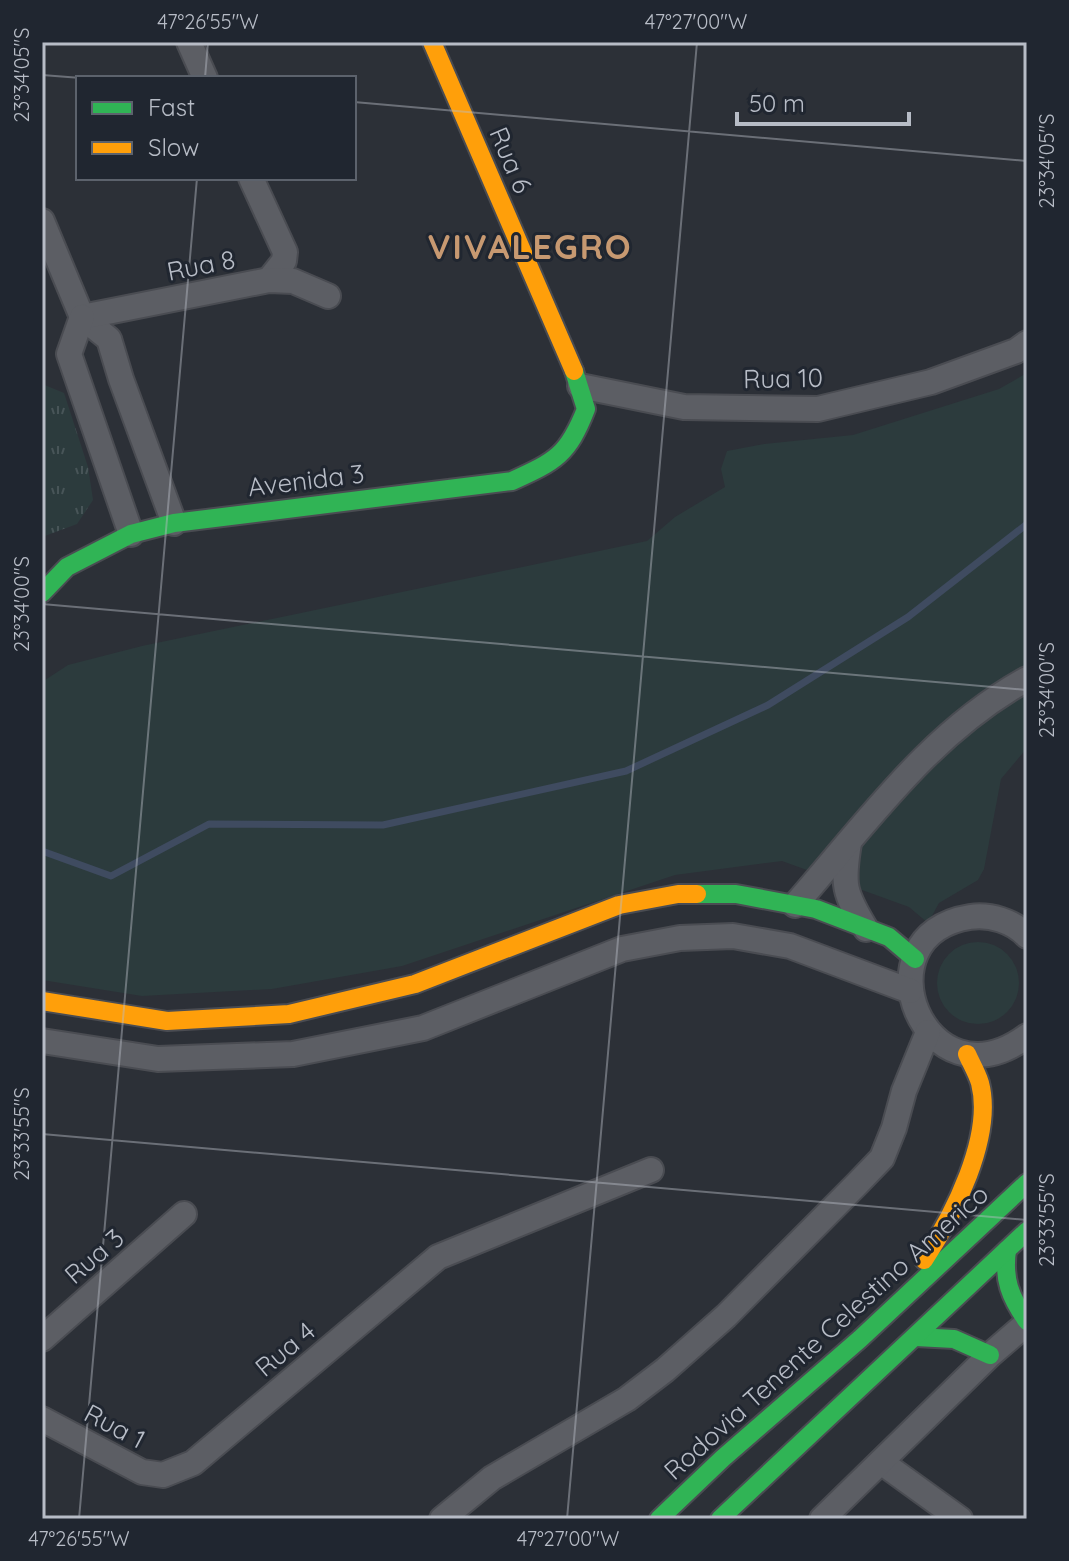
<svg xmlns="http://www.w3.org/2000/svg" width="1069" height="1561" font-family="Quicksand,sans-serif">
	<defs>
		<pattern id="park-tufts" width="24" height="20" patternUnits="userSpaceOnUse" patternTransform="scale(2)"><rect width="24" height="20" fill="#2c3b3d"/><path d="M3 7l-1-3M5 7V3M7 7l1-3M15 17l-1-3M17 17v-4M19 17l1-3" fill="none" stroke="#485558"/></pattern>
	</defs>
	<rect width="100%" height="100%" fill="#2c3037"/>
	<g fill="#2c3b3d">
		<polygon points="1027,373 1027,748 1001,779 984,869 978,880 939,903 928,923 909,907 782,861 675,875 402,966 272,989 142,996 42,980 42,682 68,665 142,646 647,541 675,517 725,487 721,469 727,451 764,444 853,435 999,389"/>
		<circle cx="978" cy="983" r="41"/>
	</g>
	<polygon fill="url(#park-tufts)" points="42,384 64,393 88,467 93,500 77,524 42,537"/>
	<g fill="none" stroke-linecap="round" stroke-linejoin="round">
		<polyline stroke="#3f4b60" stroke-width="7" points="42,851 111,876 209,824 383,825 626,771 768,705 908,617 1027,524"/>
		<defs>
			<g id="street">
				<polyline points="189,42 205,78"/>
				<polyline points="251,178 285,252 284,261 269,280"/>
				<polyline points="42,221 82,317 109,339 121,379 174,523"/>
				<polyline points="82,317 269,280 293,281 328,296"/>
				<polyline points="82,317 69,354 131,534"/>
				<polyline points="580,386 684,407 818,409 931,382 1016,351 1027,343"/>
				<path d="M849,843C842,885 844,893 866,929"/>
				<path d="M795,905C867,823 929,733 1027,679"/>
				<path d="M1027,936C1013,921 990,914 970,917C855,935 925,1112 1027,1036"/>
				<polyline points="42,1041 158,1059 293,1054 423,1028 622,949 680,938 733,936 790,946 910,991"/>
				<polyline points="42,1339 184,1214"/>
				<polyline points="42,1419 142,1472 163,1475 193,1463 438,1257 651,1170"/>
				<polyline points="881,1462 960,1519"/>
				<polyline points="442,1519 492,1478 627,1399 665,1370 726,1316 857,1184 882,1158 894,1128 904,1091 928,1032"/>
				<polyline points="822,1519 990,1355 1027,1323"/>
			</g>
			<g id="fast">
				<path d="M42,593L67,567L131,534L174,523L512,481C556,461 568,455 586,409L574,371"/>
				<polyline points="697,894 736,894 816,909 889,937 915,959"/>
				<path d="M1007,1250C1003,1279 1010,1297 1027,1321"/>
				<polyline points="916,1337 954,1339 990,1355"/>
				<polyline points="659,1519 723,1458 860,1339 1027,1183"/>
				<polyline points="720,1519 1027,1231"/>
			</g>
			<g id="slow">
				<polyline points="432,42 574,371"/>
				<polyline points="42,1001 167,1021 289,1014 415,984 619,905 678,894 697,894"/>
				<path d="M924,1260C953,1216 994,1137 980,1083C977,1073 971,1063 967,1054"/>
			</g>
		</defs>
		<use href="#street" stroke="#4a4c52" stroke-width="28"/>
		<use href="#fast" stroke="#4a4c52" stroke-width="22"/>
		<use href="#slow" stroke="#4a4c52" stroke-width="22"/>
		<use href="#street" stroke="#5c5e64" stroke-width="24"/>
		<use href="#fast" stroke="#30b455" stroke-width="18"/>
		<use href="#slow" stroke="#ff9f0a" stroke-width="18"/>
	</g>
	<path fill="none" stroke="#b7bcc6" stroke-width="2" stroke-opacity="0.45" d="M42,75L81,78M205,78L208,42M354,102L1027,161M42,604L1027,690M42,1134L1027,1220M79,1519L197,178M567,1519L697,42"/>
	<g text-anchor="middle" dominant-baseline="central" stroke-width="6" stroke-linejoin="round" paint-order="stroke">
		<g font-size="26" fill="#b7bcc6" stroke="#202630">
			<text transform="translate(511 160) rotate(67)">Rua 6</text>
			<text transform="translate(201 265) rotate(-11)">Rua 8</text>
			<text transform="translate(783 378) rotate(-1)">Rua 10</text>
			<text transform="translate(306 480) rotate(-7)">Avenida 3</text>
			<text transform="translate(94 1256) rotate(-41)">Rua 3</text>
			<text transform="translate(826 1332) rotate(-42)">Rodovia Tenente Celestino Americo</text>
			<text transform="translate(285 1349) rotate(-40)">Rua 4</text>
			<text transform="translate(115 1426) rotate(28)">Rua 1</text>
		</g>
		<g font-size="34" font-weight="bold" letter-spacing="2" fill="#c79971" stroke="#202630">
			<text x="530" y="246">VIVALEGRO</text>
		</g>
	</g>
	<rect width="1069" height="1561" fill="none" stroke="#202630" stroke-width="88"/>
	<rect x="76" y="76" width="280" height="104" fill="#202630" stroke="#5c626c" stroke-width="2"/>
	<rect x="92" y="102" width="40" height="12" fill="#30b455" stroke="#5c626c" stroke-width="2"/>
	<text x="148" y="116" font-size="24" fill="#b7bcc6">Fast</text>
	<rect x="92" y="142" width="40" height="12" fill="#ff9f0a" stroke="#5c626c" stroke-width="2"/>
	<text x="148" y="156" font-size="24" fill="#b7bcc6">Slow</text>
	<path d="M737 112v12h172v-12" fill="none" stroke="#b7bcc6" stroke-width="4"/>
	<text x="749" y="112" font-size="24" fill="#b7bcc6" stroke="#202630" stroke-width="6" paint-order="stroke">50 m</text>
	<rect x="44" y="44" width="981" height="1473" fill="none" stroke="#b7bcc6" stroke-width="3"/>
	<g font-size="20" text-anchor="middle" fill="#b7bcc6">
		<text x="208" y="29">47°26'55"W</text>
		<text x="696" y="29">47°27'00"W</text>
		<text transform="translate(22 75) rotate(-90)" y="7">23°34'05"S</text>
		<text transform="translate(1047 161) rotate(-90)" y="7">23°34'05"S</text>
		<text transform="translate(22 604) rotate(-90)" y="7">23°34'00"S</text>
		<text transform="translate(1047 690) rotate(-90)" y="7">23°34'00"S</text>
		<text transform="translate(22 1134) rotate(-90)" y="7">23°33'55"S</text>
		<text transform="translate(1047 1220) rotate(-90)" y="7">23°33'55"S</text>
		<text x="79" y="1546">47°26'55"W</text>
		<text x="568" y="1546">47°27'00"W</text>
	</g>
</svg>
